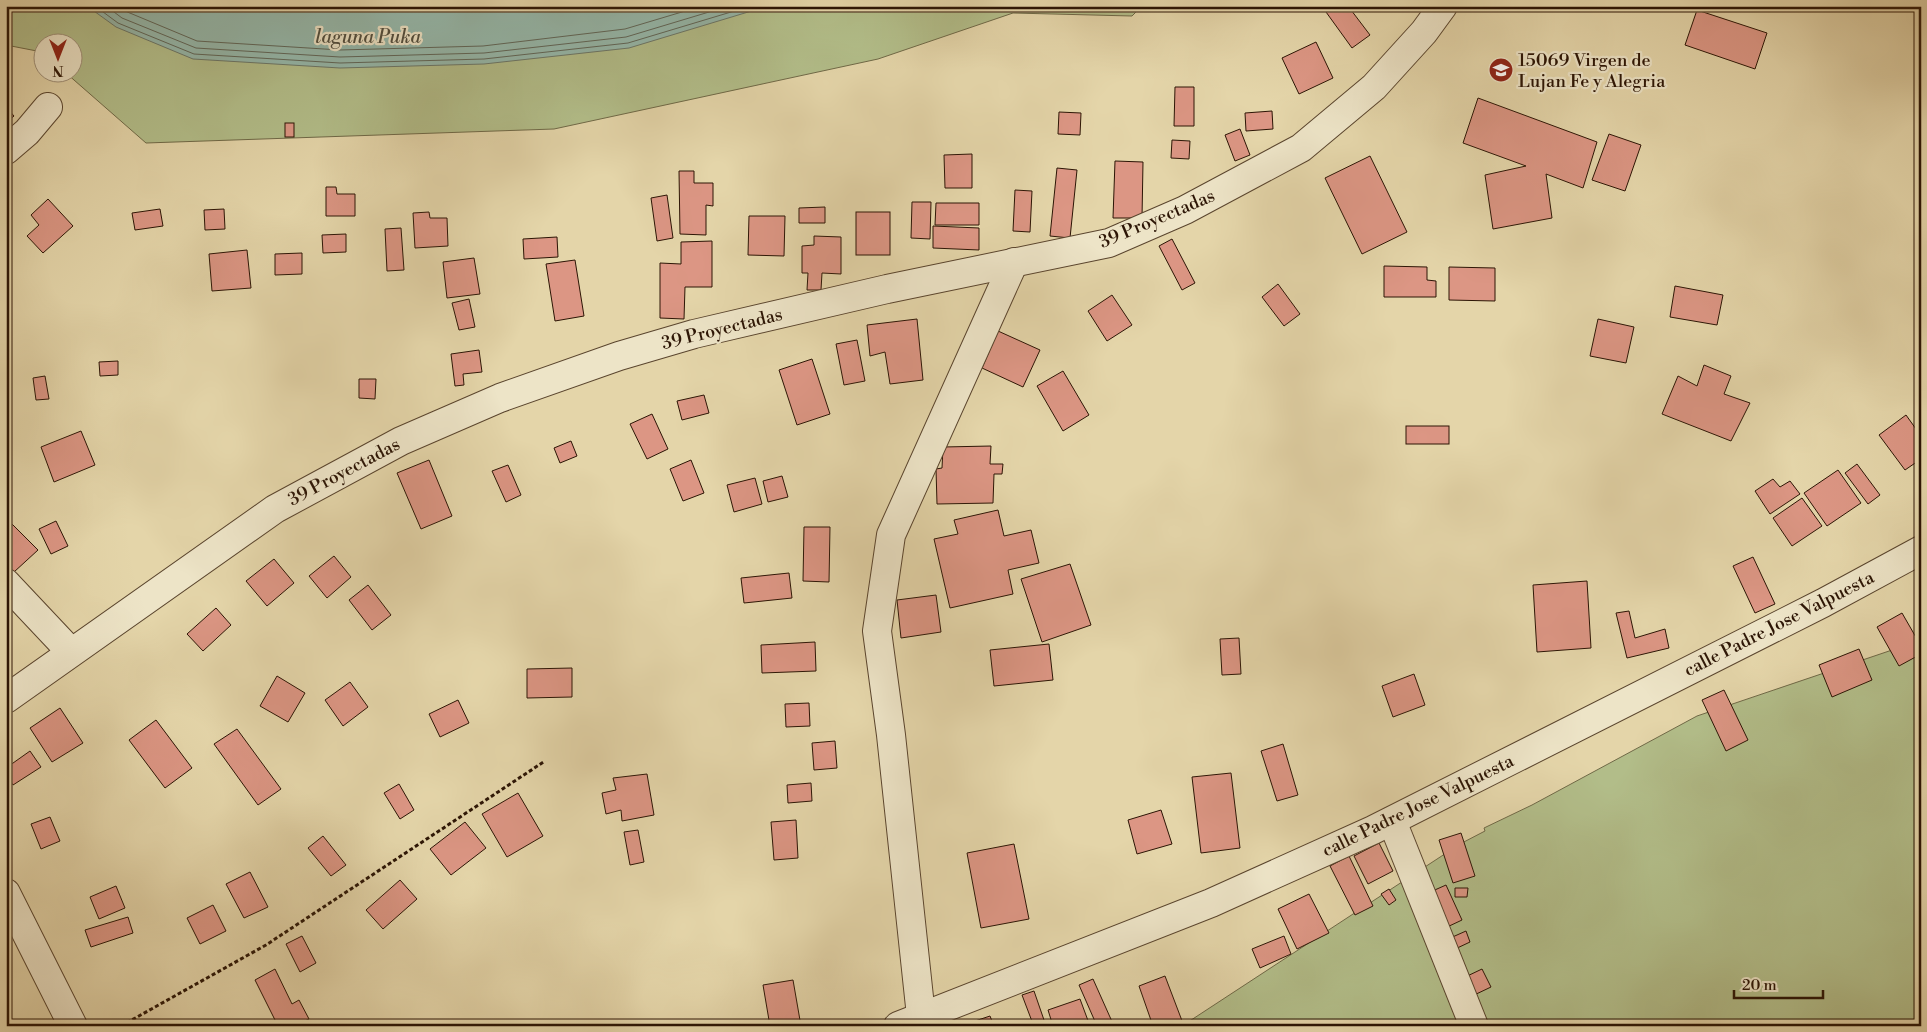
<svg xmlns="http://www.w3.org/2000/svg" width="1927" height="1032" font-family="'Libre Bodoni',serif">
	<rect width="100%" height="100%" fill="#e4d5a9"/>
	<filter id="stains"><feTurbulence type="fractalNoise" baseFrequency=".004" numOctaves="4"/><feColorMatrix values="0 0 0 0 .2 0 0 0 0 .09 0 0 0 0 .02 0 0 0 .5 -.17"/></filter>
	<radialGradient id="worn" r=".72"><stop offset=".6" stop-color="#630" stop-opacity="0"/><stop offset="1" stop-color="#630" stop-opacity=".3"/></radialGradient>
	<g fill="#b2bd89" stroke="#6f6947">
		<polygon points="6,6 1142,6 1132,16 1013,13 878,59 554,129 146,143 66,73 72,72 72,42 42,42 42,52 6,45"/>
		<polygon points="1921,644 1921,1026 1182,1026 1460,844 1485,831 1484,828 1532,805 1697,716 1898,648"/>
	</g>
	<polygon fill="#95b8ab" stroke="#6b7769" points="87,6 768,6 629,48 484,64 340,68 193,59 116,27"/>
	<g fill="none" stroke-linecap="round" stroke-linejoin="round">
		<g stroke="#606658" stroke-width="1">
			<polyline points="95,6 118,23 194,54 340,63 484,59 628,43 751,6"/>
			<polyline points="106,6 122,18 196,48 340,57 484,53 626,37 729,6"/>
			<polyline points="119,6 125,11 197,41 340,50 483,46 625,29 702,6"/>
		</g>
	</g>
	<g fill="#dc9684" stroke="#2c1505">
		<polygon points="1334,6 1348,6 1370,35 1352,48 1326,12"/>
		<polygon points="1697,10 1767,33 1755,69 1685,45"/>
		<polygon points="1316,42 1333,78 1299,94 1282,58"/>
		<polygon points="1175,87 1194,87 1194,126 1174,126"/>
		<polygon points="1478,98 1597,142 1583,188 1546,174 1552,218 1493,229 1485,175 1526,166 1463,143"/>
		<polygon points="6,107 14,116 6,123"/>
		<polygon points="1272,111 1273,129 1246,131 1245,113"/>
		<polygon points="1059,112 1081,113 1080,135 1058,134"/>
		<rect x="285" y="123" width="9" height="14"/>
		<polygon points="1240,129 1250,155 1235,161 1225,135"/>
		<polygon points="1609,134 1641,145 1625,191 1592,180"/>
		<polygon points="1172,140 1190,141 1189,159 1171,158"/>
		<polygon points="972,154 972,188 945,188 944,155"/>
		<polygon points="1370,156 1407,232 1362,254 1325,178"/>
		<polygon points="1115,161 1143,162 1142,218 1113,218"/>
		<polygon points="1057,168 1077,170 1070,238 1050,236"/>
		<polygon points="679,171 694,171 694,183 713,183 713,206 706,205 706,235 680,234"/>
		<polygon points="326,187 336,187 337,194 355,194 355,216 326,216"/>
		<polygon points="1015,190 1032,191 1030,232 1013,231"/>
		<polygon points="667,195 673,238 657,241 651,198"/>
		<polygon points="48,199 73,226 43,253 27,236 39,225 31,215"/>
		<polygon points="912,202 931,202 930,239 911,238"/>
		<polygon points="936,203 979,203 979,225 935,225"/>
		<polygon points="825,207 825,223 799,223 799,208"/>
		<polygon points="160,209 163,226 135,230 132,213"/>
		<polygon points="224,209 225,229 205,230 204,210"/>
		<polygon points="429,212 430,218 447,218 448,246 415,248 413,213"/>
		<rect x="856" y="212" width="34" height="43"/>
		<polygon points="749,216 785,216 784,256 748,255"/>
		<polygon points="933,226 979,228 979,250 933,248"/>
		<polygon points="401,228 404,270 387,271 385,229"/>
		<polygon points="346,234 346,252 323,253 322,235"/>
		<polygon points="814,236 841,237 841,274 822,273 821,290 807,290 808,273 802,273 802,246 814,245"/>
		<polygon points="557,237 558,257 524,259 523,239"/>
		<polygon points="1172,239 1195,283 1182,290 1159,246"/>
		<polygon points="712,241 712,287 685,287 684,319 660,318 660,263 681,264 681,242"/>
		<polygon points="247,250 251,288 212,291 209,254"/>
		<polygon points="302,253 302,274 275,275 275,254"/>
		<polygon points="474,258 480,294 447,298 443,262"/>
		<polygon points="575,260 584,316 555,321 546,264"/>
		<polygon points="1384,266 1427,267 1427,280 1436,281 1436,297 1384,297"/>
		<polygon points="1449,267 1495,268 1495,301 1449,300"/>
		<polygon points="1278,284 1300,314 1284,326 1262,297"/>
		<polygon points="1675,286 1723,295 1717,325 1670,317"/>
		<polygon points="1112,295 1132,325 1107,341 1088,311"/>
		<polygon points="469,299 475,327 459,330 452,303"/>
		<polygon points="917,319 923,380 890,384 885,352 870,356 867,325"/>
		<polygon points="1598,319 1634,327 1626,363 1590,356"/>
		<polygon points="998,331 1040,350 1023,387 982,368"/>
		<polygon points="857,340 865,381 844,385 836,344"/>
		<polygon points="479,350 482,372 463,374 464,385 455,386 451,354"/>
		<polygon points="812,359 830,414 797,425 779,370"/>
		<polygon points="118,361 118,375 100,376 99,362"/>
		<polygon points="1704,365 1731,376 1724,394 1750,403 1731,441 1662,414 1678,376 1697,386"/>
		<polygon points="1063,371 1089,415 1063,431 1037,386"/>
		<polygon points="45,376 49,399 36,400 33,378"/>
		<polygon points="359,379 376,379 375,399 359,398"/>
		<polygon points="704,395 709,413 682,420 677,401"/>
		<polygon points="652,414 668,449 647,459 630,424"/>
		<polygon points="1906,415 1921,436 1921,459 1905,470 1879,435"/>
		<rect x="1406" y="426" width="43" height="18"/>
		<polygon points="81,431 95,465 54,482 41,447"/>
		<polygon points="571,441 577,456 560,463 554,448"/>
		<polygon points="991,446 990,464 1003,464 1002,474 994,474 993,503 937,504 936,469 942,468 943,447"/>
		<polygon points="429,460 452,516 421,529 397,473"/>
		<polygon points="691,460 704,493 683,501 670,469"/>
		<polygon points="1857,464 1880,495 1868,504 1845,473"/>
		<polygon points="508,465 521,495 506,502 492,471"/>
		<polygon points="1838,470 1861,503 1827,526 1804,493"/>
		<polygon points="782,476 788,497 768,502 763,481"/>
		<polygon points="755,478 762,504 734,512 727,485"/>
		<polygon points="1773,479 1780,487 1790,481 1800,494 1770,514 1755,491"/>
		<polygon points="1802,498 1822,526 1792,546 1773,518"/>
		<polygon points="998,510 1004,536 1031,530 1039,563 1008,570 1013,594 950,608 934,539 958,534 954,520"/>
		<polygon points="6,518 38,550 14,572 6,564"/>
		<polygon points="56,521 68,546 51,554 39,529"/>
		<polygon points="804,527 830,527 829,582 803,581"/>
		<polygon points="334,556 351,577 327,598 309,576"/>
		<polygon points="1753,557 1775,604 1755,613 1733,566"/>
		<polygon points="274,559 294,583 267,606 246,581"/>
		<polygon points="1070,564 1091,625 1042,642 1021,579"/>
		<polygon points="789,573 792,598 744,603 741,578"/>
		<polygon points="1587,581 1591,648 1537,652 1533,585"/>
		<polygon points="368,585 391,615 372,630 349,600"/>
		<polygon points="936,595 941,632 901,638 897,600"/>
		<polygon points="216,608 231,625 203,651 187,634"/>
		<polygon points="1629,611 1635,638 1665,629 1669,648 1627,658 1616,613"/>
		<polygon points="1902,613 1921,646 1921,654 1899,666 1877,627"/>
		<polygon points="1239,638 1241,674 1222,675 1220,639"/>
		<polygon points="815,642 816,671 762,673 761,645"/>
		<polygon points="1049,644 1053,680 994,686 990,650"/>
		<polygon points="1859,649 1872,680 1832,697 1819,665"/>
		<polygon points="572,668 572,697 527,698 527,669"/>
		<polygon points="1414,674 1425,705 1393,717 1382,686"/>
		<polygon points="277,676 305,693 288,722 260,706"/>
		<polygon points="350,682 368,707 343,726 325,700"/>
		<polygon points="1724,690 1748,740 1726,751 1702,700"/>
		<polygon points="458,700 469,723 440,737 429,714"/>
		<polygon points="809,703 810,726 786,727 785,704"/>
		<polygon points="60,708 83,743 52,762 30,728"/>
		<polygon points="156,720 192,768 165,788 129,740"/>
		<polygon points="237,729 281,789 258,805 214,744"/>
		<polygon points="835,741 837,768 814,770 812,743"/>
		<polygon points="1283,744 1298,795 1277,801 1261,751"/>
		<polygon points="30,751 41,767 13,785 6,775 6,768"/>
		<polygon points="1231,773 1240,848 1201,853 1192,777"/>
		<polygon points="647,774 654,815 622,821 621,810 606,814 602,793 616,790 613,778"/>
		<polygon points="811,783 812,801 788,803 787,785"/>
		<polygon points="399,784 414,810 400,819 384,793"/>
		<polygon points="518,793 543,836 507,857 482,814"/>
		<polygon points="1161,810 1172,844 1137,854 1128,820"/>
		<polygon points="50,817 60,841 41,849 31,824"/>
		<polygon points="796,820 798,858 774,860 771,822"/>
		<polygon points="465,822 486,848 451,875 430,849"/>
		<polygon points="638,830 644,862 630,865 624,832"/>
		<polygon points="1461,833 1475,876 1453,883 1439,840"/>
		<polygon points="323,836 346,865 331,876 308,848"/>
		<polygon points="1379,843 1393,871 1368,884 1354,856"/>
		<polygon points="1014,844 1029,919 981,928 967,853"/>
		<polygon points="1349,856 1373,906 1355,915 1330,866"/>
		<polygon points="250,872 268,907 244,918 226,884"/>
		<polygon points="400,880 417,899 383,929 366,910"/>
		<polygon points="1446,885 1462,920 1445,928 1428,893"/>
		<polygon points="116,886 125,908 99,919 90,897"/>
		<polygon points="1455,888 1468,888 1467,897 1455,897"/>
		<polygon points="1389,889 1396,900 1389,905 1381,894"/>
		<polygon points="1309,894 1329,933 1297,949 1278,909"/>
		<polygon points="213,905 226,931 200,944 187,918"/>
		<polygon points="128,917 133,933 91,947 85,930"/>
		<polygon points="1466,931 1470,942 1453,950 1448,939"/>
		<polygon points="302,936 316,963 300,972 286,944"/>
		<polygon points="1284,936 1291,954 1260,968 1252,949"/>
		<polygon points="275,969 292,1004 299,1000 309,1019 294,1026 278,1026 255,980"/>
		<polygon points="1482,969 1491,987 1470,997 1461,979"/>
		<polygon points="1165,976 1184,1026 1153,1026 1139,986"/>
		<polygon points="1093,979 1114,1026 1097,1026 1079,985"/>
		<polygon points="793,980 801,1026 770,1026 763,985"/>
		<polygon points="1034,991 1044,1020 1033,1024 1022,995"/>
		<polygon points="1080,999 1090,1026 1053,1026 1048,1010"/>
		<polygon points="990,1016 994,1026 970,1026 969,1023"/>
	</g>
	<g fill="none" stroke-linecap="round" stroke-linejoin="round">
		<defs>
			<g id="street">
				<polyline points="6,150 27,132 48,107"/>
				<polyline points="6,583 71,652"/>
				<polyline points="6,699 275,509 401,441 500,398 619,356 694,334 887,289 1109,243 1185,210 1301,148 1374,87 1424,32 1443,6"/>
				<polyline points="1392,821 1474,1026"/>
				<polyline points="6,893 73,1026"/>
				<polyline points="921,1016 891,735 877,631 891,535 1014,262"/>
				<polyline points="898,1026 1211,903 1373,830 1823,603 1921,550"/>
			</g>
		</defs>
		<use href="#street" stroke="#5a452e" stroke-width="30"/>
		<polyline stroke="#2c1505" stroke-width="3" stroke-dasharray="4 2.5" stroke-linecap="butt" points="121,1026 266,945 545,761"/>
		<use href="#street" stroke="#ede4c7" stroke-width="28"/>
	</g>
	<defs>
		<symbol id="school-disc" viewBox="-11 -11 22 22"><circle r="9.5" fill="#8f2418" stroke="#ede4c7"/><path d="M0-5L7-2L0 1L-7-2ZM-4 1L0 2.5L4 1V4Q0 6-4 4Z" fill="#fff"/></symbol>
	</defs>
	<g fill-rule="evenodd">
		<use href="#school-disc" x="1487" y="56" width="28" height="28"/>
	</g>
	<g text-anchor="middle" dominant-baseline="central" stroke-width="4.5" stroke-linejoin="round" paint-order="stroke">
		<g font-size="18" fill="#2c1505" stroke="#ede4c7" text-anchor="start">
			<text x="1518" y="60">15069 Virgen de<tspan x="1518" dy="21">Lujan Fe y Alegria</tspan></text>
		</g>
		<g font-size="18" fill="#2c1505" stroke="#ede4c7">
			<text transform="translate(1157 219) rotate(-23)">39 Proyectadas</text>
			<text transform="translate(722 329) rotate(-14)">39 Proyectadas</text>
			<text transform="translate(344 472) rotate(-28)">39 Proyectadas</text>
			<text transform="translate(1779 624) rotate(-27)">calle Padre Jose Valpuesta</text>
			<text transform="translate(1418 806) rotate(-26)">calle Padre Jose Valpuesta</text>
		</g>
		<g font-size="19" font-style="italic" fill="#514e3f" stroke="#ede4c7">
			<text x="368" y="37">laguna Puka</text>
		</g>
	</g>
	<rect width="1927" height="1032" fill="none" stroke="#e4d5a9" stroke-width="25"/>
	<rect x="8" y="8" width="1912" height="1017" fill="none" stroke="#2c1505" stroke-width="2.5"/>
	<rect x="12" y="12" width="1902" height="1007" fill="none" stroke="#2c1505"/>
	<g transform="translate(58 58) rotate(180)"><circle r="24" fill="#ede4c7" stroke="#a09179"/>
	<path d="M0-4L9 19L0 12L-9 19Z" fill="#8f2418"/>
	<text y="-8" font-size="14" font-weight="bold" text-anchor="middle" fill="#2c1505">N</text>
	</g>
	<path d="M1734 990v8h89v-8" fill="none" stroke="#2c1505" stroke-width="2.5"/>
	<text x="1742" y="990" font-size="15" fill="#2c1505" stroke="#ede4c7" stroke-width="4" paint-order="stroke">20 m</text>
	<rect width="100%" height="100%" filter="url(#stains)"/>
	<rect width="100%" height="100%" fill="url(#worn)"/>
</svg>
